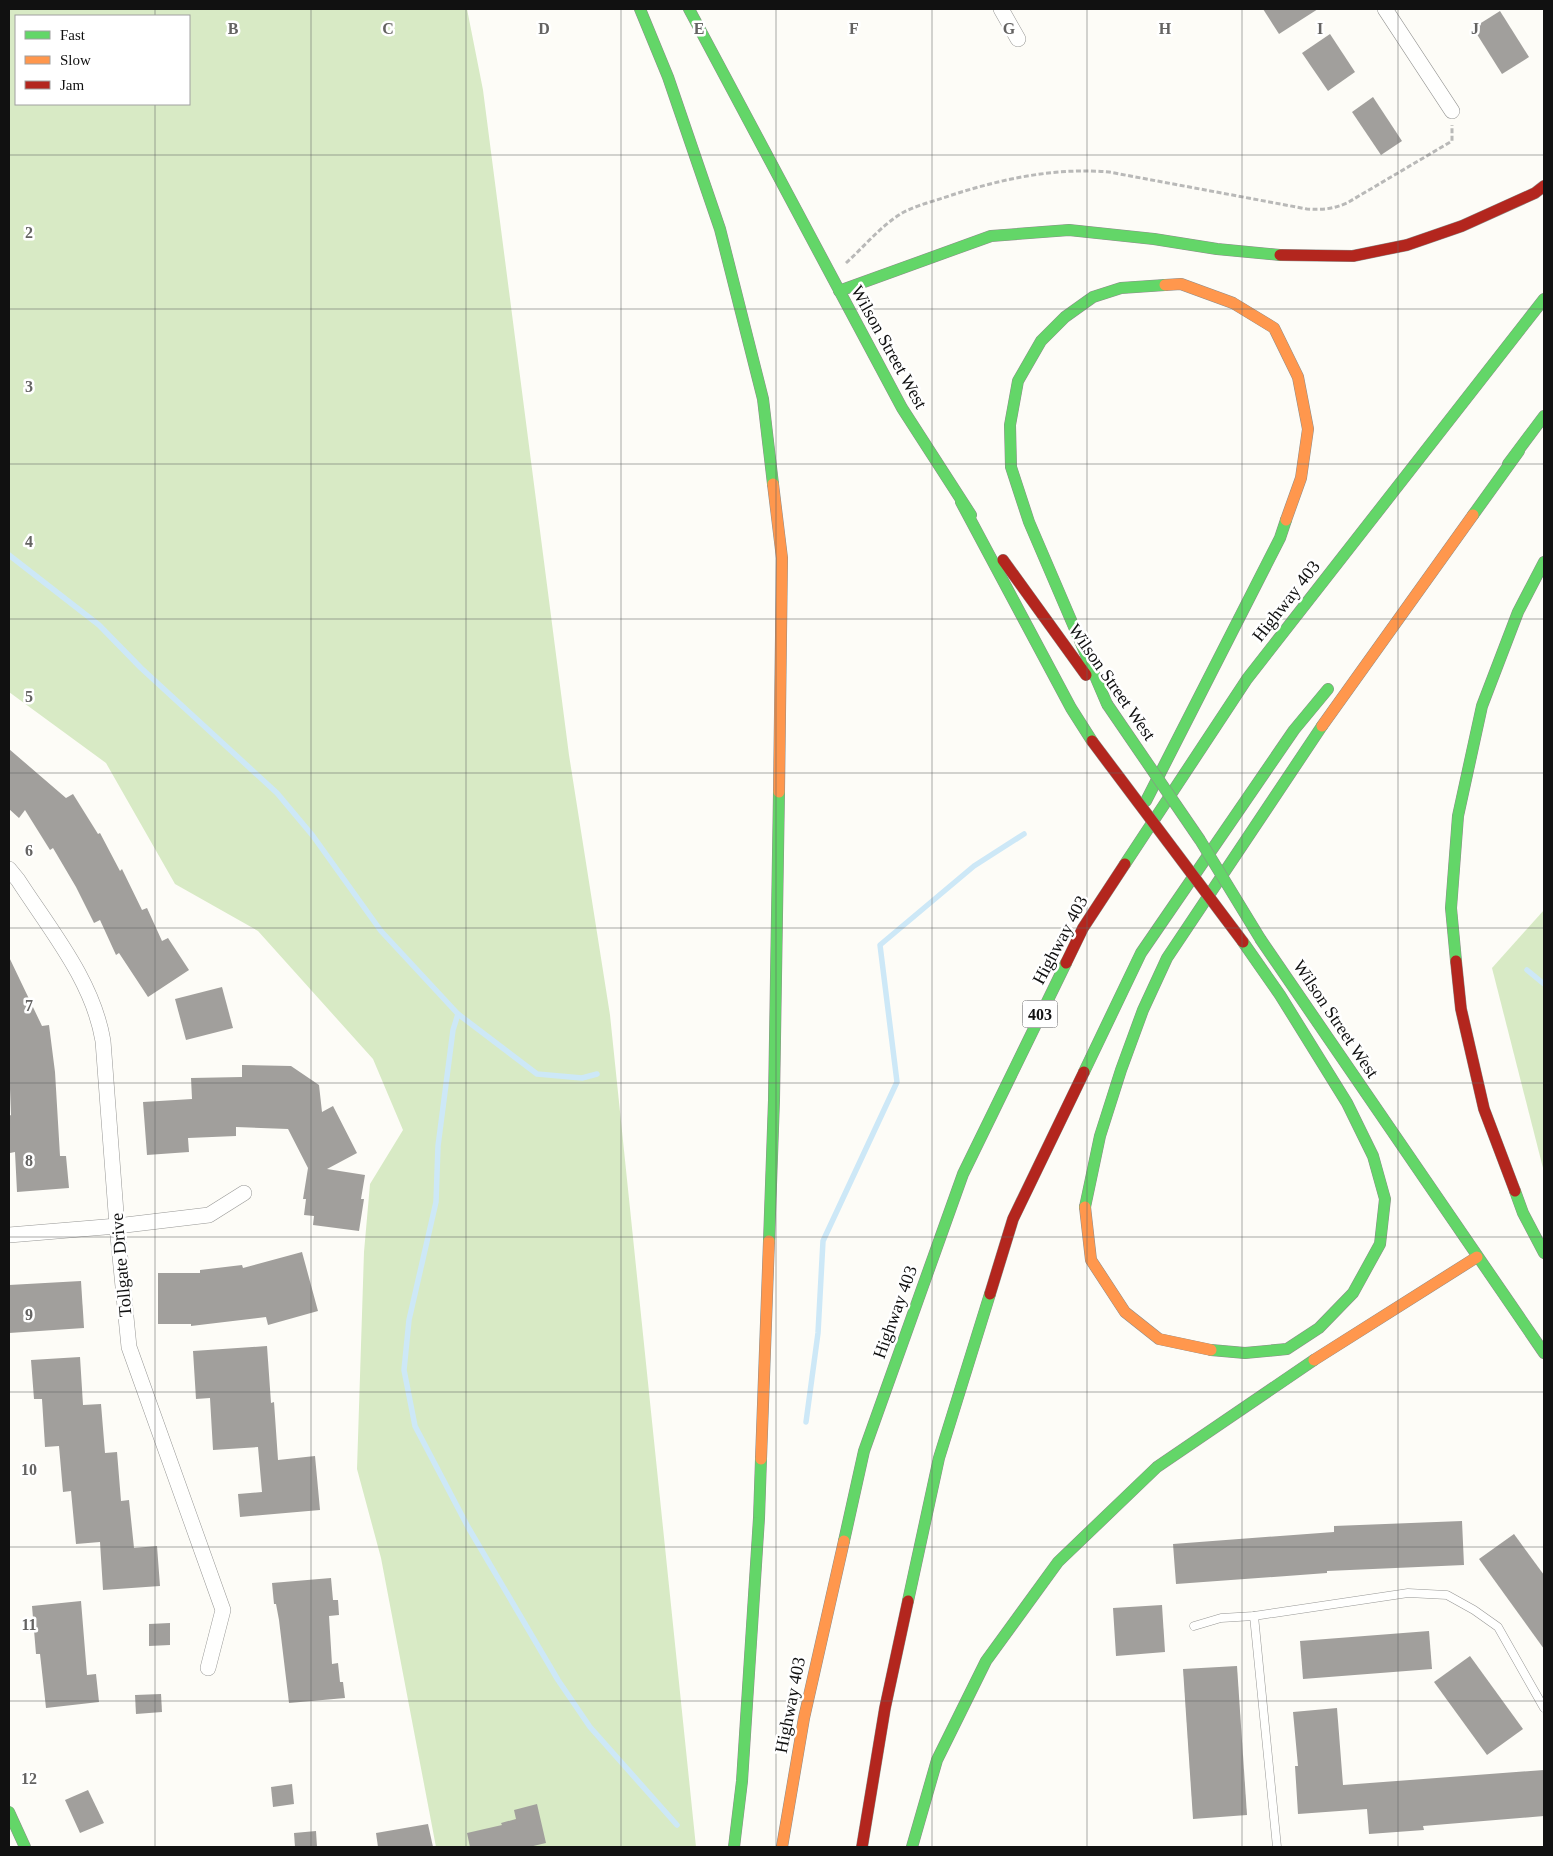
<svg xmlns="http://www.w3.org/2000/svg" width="1553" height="1856" font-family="Georgia,serif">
	<rect width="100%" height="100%" fill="#fdfcf7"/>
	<g fill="#d8eac5" fill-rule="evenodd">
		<path d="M9,9H467L483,90L569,755L610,1015L696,1847H436L381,1558L357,1469L364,1252L370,1184L403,1130L373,1059L258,931L175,884L106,763L9,692ZM16,16H189V104H16Z"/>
		<polygon points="1544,910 1544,1172 1492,968"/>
	</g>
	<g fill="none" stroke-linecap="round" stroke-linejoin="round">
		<g stroke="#cde8f7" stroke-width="5.5">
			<polyline points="9,555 99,625 141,668 277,793 313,836 381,931 458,1014 537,1074 582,1078 597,1074"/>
			<polyline points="1527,970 1544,984"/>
			<polyline points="458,1014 453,1030 438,1146 436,1202 409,1320 404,1370 415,1426 468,1527 558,1680 590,1727 677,1825"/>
			<polyline points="806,1422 818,1333 823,1241 897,1082 880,945 974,866 1024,834"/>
		</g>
	</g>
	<g fill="#a19f9c">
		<polygon points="1263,9 1318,9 1279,34"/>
		<polygon points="1500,11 1529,57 1502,74 1473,28"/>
		<polygon points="1330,34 1355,72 1328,91 1302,53"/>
		<polygon points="1373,97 1402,141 1381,155 1352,112"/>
		<polygon points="9,749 66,798 73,794 98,834 100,833 120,871 122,869 142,910 147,908 162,941 168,938 189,970 148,997 119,953 116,955 100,920 94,923 76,887 53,848 50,850 25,810 19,818 9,809"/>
		<polygon points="9,957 42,1026 49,1025 55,1072 60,1156 66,1156 69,1188 17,1192 15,1152 10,1153 9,1140 9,1116 11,1115 9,1063"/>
		<polygon points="222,987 233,1028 186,1040 175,999"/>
		<polygon points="242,1065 291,1066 319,1085 322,1112 333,1106 357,1153 327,1169 365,1175 361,1199 364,1199 359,1231 313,1225 314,1216 304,1215 306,1199 303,1199 308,1168 288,1129 236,1127 236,1136 188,1138 189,1152 147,1155 143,1102 192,1099 191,1078 242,1077"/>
		<polygon points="302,1252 318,1311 268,1325 266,1317 191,1326 191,1324 158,1324 158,1273 200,1273 200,1270 242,1265 243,1268"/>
		<polygon points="81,1281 84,1328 9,1333 9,1285"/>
		<polygon points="267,1346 271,1403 274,1402 278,1460 315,1456 320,1510 240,1517 238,1494 262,1492 258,1447 213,1450 210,1398 196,1399 193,1351"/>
		<polygon points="80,1357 83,1405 101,1404 105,1453 117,1452 121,1501 129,1500 134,1548 157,1546 160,1586 103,1590 100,1542 76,1544 71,1491 63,1492 59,1446 45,1447 42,1399 34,1399 31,1360"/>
		<polygon points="1462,1521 1464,1565 1327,1571 1327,1573 1176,1584 1173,1544 1334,1532 1334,1526"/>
		<polygon points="1514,1534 1544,1575 1544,1649 1479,1559"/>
		<polygon points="331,1578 333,1600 338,1600 339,1615 329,1616 332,1664 338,1663 340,1682 343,1682 345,1698 289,1703 279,1620 276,1604 274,1604 272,1583"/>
		<polygon points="81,1601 87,1675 96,1674 99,1702 46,1708 40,1654 36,1654 32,1606"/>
		<polygon points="1162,1605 1165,1652 1116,1656 1113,1608"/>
		<polygon points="170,1623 170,1645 149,1646 149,1624"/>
		<polygon points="1429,1631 1432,1669 1303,1679 1300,1641"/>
		<polygon points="1470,1656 1523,1729 1487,1755 1434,1682"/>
		<polygon points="1237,1666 1247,1815 1193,1819 1183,1669"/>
		<polygon points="161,1694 162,1712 136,1714 135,1695"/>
		<polygon points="1337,1708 1343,1785 1544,1770 1544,1816 1423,1826 1424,1830 1369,1834 1367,1809 1298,1814 1295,1766 1298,1766 1293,1712"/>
		<polygon points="292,1784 294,1804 273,1807 271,1787"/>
		<polygon points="88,1790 104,1823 80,1833 65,1800"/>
		<polygon points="537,1804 546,1843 529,1847 470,1847 467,1833 502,1825 501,1823 516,1819 514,1810"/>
		<polygon points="428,1824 433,1847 378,1847 376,1833"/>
		<polygon points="316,1831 317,1847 295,1847 294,1833"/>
	</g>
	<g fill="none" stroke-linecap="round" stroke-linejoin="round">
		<defs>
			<g id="lane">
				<polyline points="1254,1616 1277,1847"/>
				<polyline points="1194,1626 1221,1618 1254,1616 1408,1593 1447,1595 1474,1610 1498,1627 1544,1708"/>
			</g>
			<g id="street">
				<polyline points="1001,9 1018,39"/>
				<polyline points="1385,9 1452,111"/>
				<path d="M9,869L18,880C51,931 93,981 103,1041L117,1226L129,1347L223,1610L208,1668"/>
				<polyline points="9,1235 117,1226 209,1215 244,1193"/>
			</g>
			<g id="fast">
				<polyline points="640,9 668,77 720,229 763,399 773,484"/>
				<polyline points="689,9 902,408 971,515"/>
				<polyline points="839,291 991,236 1069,230 1154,239 1217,249 1280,255"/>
				<polyline points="1508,464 1544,416"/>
				<polyline points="961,502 1071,708 1092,741"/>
				<polyline points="1473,515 1519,451"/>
				<polyline points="1107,704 1029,522 1011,467 1010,425 1018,381 1041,341 1065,317 1093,297 1121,288 1165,285"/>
				<polyline points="1146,801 1280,538 1286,520"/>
				<polyline points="1125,864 1247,679 1544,299"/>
				<polyline points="1261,940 1544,1353"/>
				<polyline points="1456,961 1451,908 1458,816 1482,706 1518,612 1544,562"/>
				<polyline points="1084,1072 1141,953 1294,730 1328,689"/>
				<polyline points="1515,1191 1523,1213 1544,1253"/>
				<polyline points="1085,1207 1100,1136 1121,1070 1143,1010 1167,958 1322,726"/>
				<polyline points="769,1241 774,1100 779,792"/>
				<polyline points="1211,1350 1245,1353 1287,1349 1319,1328 1353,1293 1380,1244 1385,1199 1373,1156 1347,1103 1280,995 1243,942"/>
				<polyline points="844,1541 864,1451 963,1174 1066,963"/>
				<polyline points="908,1601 939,1458 990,1294"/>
				<polyline points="9,1812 25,1847"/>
				<polyline points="734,1847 742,1781 759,1518 761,1459"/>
				<polyline points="912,1847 937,1760 986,1661 1058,1562 1157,1467 1314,1360"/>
			</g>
			<g id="slow">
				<polyline points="1165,285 1181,284 1233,303 1274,328 1298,377 1308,429 1301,478 1286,520"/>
				<polyline points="773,484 782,558 779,792"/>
				<polyline points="1322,726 1473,515"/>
				<polyline points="1085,1207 1091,1260 1125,1312 1159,1339 1211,1350"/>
				<polyline points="1314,1360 1477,1257"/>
				<polyline points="761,1459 769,1241"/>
				<polyline points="782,1847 804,1718 844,1541"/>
			</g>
			<g id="jam">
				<polyline points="1280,255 1353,256 1407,245 1462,226 1535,193 1544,186"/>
				<polyline points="1003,560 1086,675"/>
				<polyline points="1456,961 1461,1009 1484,1109 1515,1191"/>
				<polyline points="1066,963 1083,928 1125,864"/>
				<polyline points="990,1294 1013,1219 1084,1072"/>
				<polyline points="862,1847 885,1708 908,1601"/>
			</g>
		</defs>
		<use href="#lane" stroke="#979795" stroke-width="9"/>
		<use href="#street" stroke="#979795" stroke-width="16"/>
		<use href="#fast" stroke="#8e8d8b" stroke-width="12"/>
		<use href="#slow" stroke="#8e8d8b" stroke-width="12"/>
		<use href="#jam" stroke="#8e8d8b" stroke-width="12"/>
		<path stroke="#b9b9b8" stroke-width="3" stroke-dasharray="5 2.5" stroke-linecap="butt" d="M846,263C865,246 881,225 904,212C916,206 930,202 943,198C996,180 1054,167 1109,172L1307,209C1322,210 1333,209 1347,203L1452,141V125"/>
		<use href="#lane" stroke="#fffffe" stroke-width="8"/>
		<use href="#street" stroke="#fffffe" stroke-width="15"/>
		<use href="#fast" stroke="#63d668" stroke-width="11"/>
		<use href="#slow" stroke="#ff974d" stroke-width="11"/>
		<use href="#jam" stroke="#b3261e" stroke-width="11"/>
		<defs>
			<polyline id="fast-bridge" points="1107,704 1200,840 1261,940"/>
			<polyline id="jam-bridge" points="1092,741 1243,942"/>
		</defs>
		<use href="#fast-bridge" stroke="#8e8d8b" stroke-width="12" stroke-linecap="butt"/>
		<use href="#jam-bridge" stroke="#8e8d8b" stroke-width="12" stroke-linecap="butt"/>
		<use href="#fast-bridge" stroke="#63d668" stroke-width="11"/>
		<use href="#jam-bridge" stroke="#b3261e" stroke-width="11"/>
	</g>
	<path fill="none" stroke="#646362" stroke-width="1" stroke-opacity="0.55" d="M155,9V16M311,9V1847M466,9V1847M621,9V1847M776,9V1847M932,9V1847M1087,9V1847M1242,9V1847M1398,9V1847M155,104V1847M9,155H1544M9,309H1544M9,464H1544M9,619H1544M9,773H1544M9,928H1544M9,1083H1544M9,1237H1544M9,1392H1544M9,1547H1544M9,1701H1544"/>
	<g text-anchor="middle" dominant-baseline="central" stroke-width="5" stroke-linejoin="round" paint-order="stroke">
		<rect fill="#fff" stroke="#585858" stroke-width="1" x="1022.5" y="1000.5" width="35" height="27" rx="4"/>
		<g font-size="16" font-weight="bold" fill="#111">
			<text x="1040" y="1014">403</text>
		</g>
		<g font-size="18" fill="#111" stroke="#fff">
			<text transform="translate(889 347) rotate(61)">Wilson Street West</text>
			<text transform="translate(1286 601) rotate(-52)">Highway 403</text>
			<text transform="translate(1112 682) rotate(55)">Wilson Street West</text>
			<text transform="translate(1060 940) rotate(-62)">Highway 403</text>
			<text transform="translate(1336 1019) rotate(56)">Wilson Street West</text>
			<text transform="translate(121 1265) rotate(-95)">Tollgate Drive</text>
			<text transform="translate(895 1312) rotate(-70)">Highway 403</text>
			<text transform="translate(790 1705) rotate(-79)">Highway 403</text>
		</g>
	</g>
	<g font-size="16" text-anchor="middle" font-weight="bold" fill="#646362" stroke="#fff" stroke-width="5" stroke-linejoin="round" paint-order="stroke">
		<text x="233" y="34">B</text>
		<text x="388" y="34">C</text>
		<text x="544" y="34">D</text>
		<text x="699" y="34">E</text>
		<text x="854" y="34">F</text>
		<text x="1009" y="34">G</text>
		<text x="1165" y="34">H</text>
		<text x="1320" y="34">I</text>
		<text x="1475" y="34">J</text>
		<text x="29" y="238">2</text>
		<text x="29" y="392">3</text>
		<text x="29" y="547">4</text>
		<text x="29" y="702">5</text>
		<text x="29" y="856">6</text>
		<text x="29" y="1011">7</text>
		<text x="29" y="1166">8</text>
		<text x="29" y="1320">9</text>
		<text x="29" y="1475">10</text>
		<text x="29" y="1630">11</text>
		<text x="29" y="1784">12</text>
	</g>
	<rect width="1553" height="1856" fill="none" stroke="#111111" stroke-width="20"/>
	<rect x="15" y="15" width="175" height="90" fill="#ffffff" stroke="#a0a0a0"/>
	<rect x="25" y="31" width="25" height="8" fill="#63d668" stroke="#a0a0a0"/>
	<text x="60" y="40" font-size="15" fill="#111111">Fast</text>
	<rect x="25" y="56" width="25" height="8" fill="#ff974d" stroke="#a0a0a0"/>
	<text x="60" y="65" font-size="15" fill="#111111">Slow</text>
	<rect x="25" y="81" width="25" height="8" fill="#b3261e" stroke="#a0a0a0"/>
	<text x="60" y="90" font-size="15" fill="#111111">Jam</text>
</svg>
